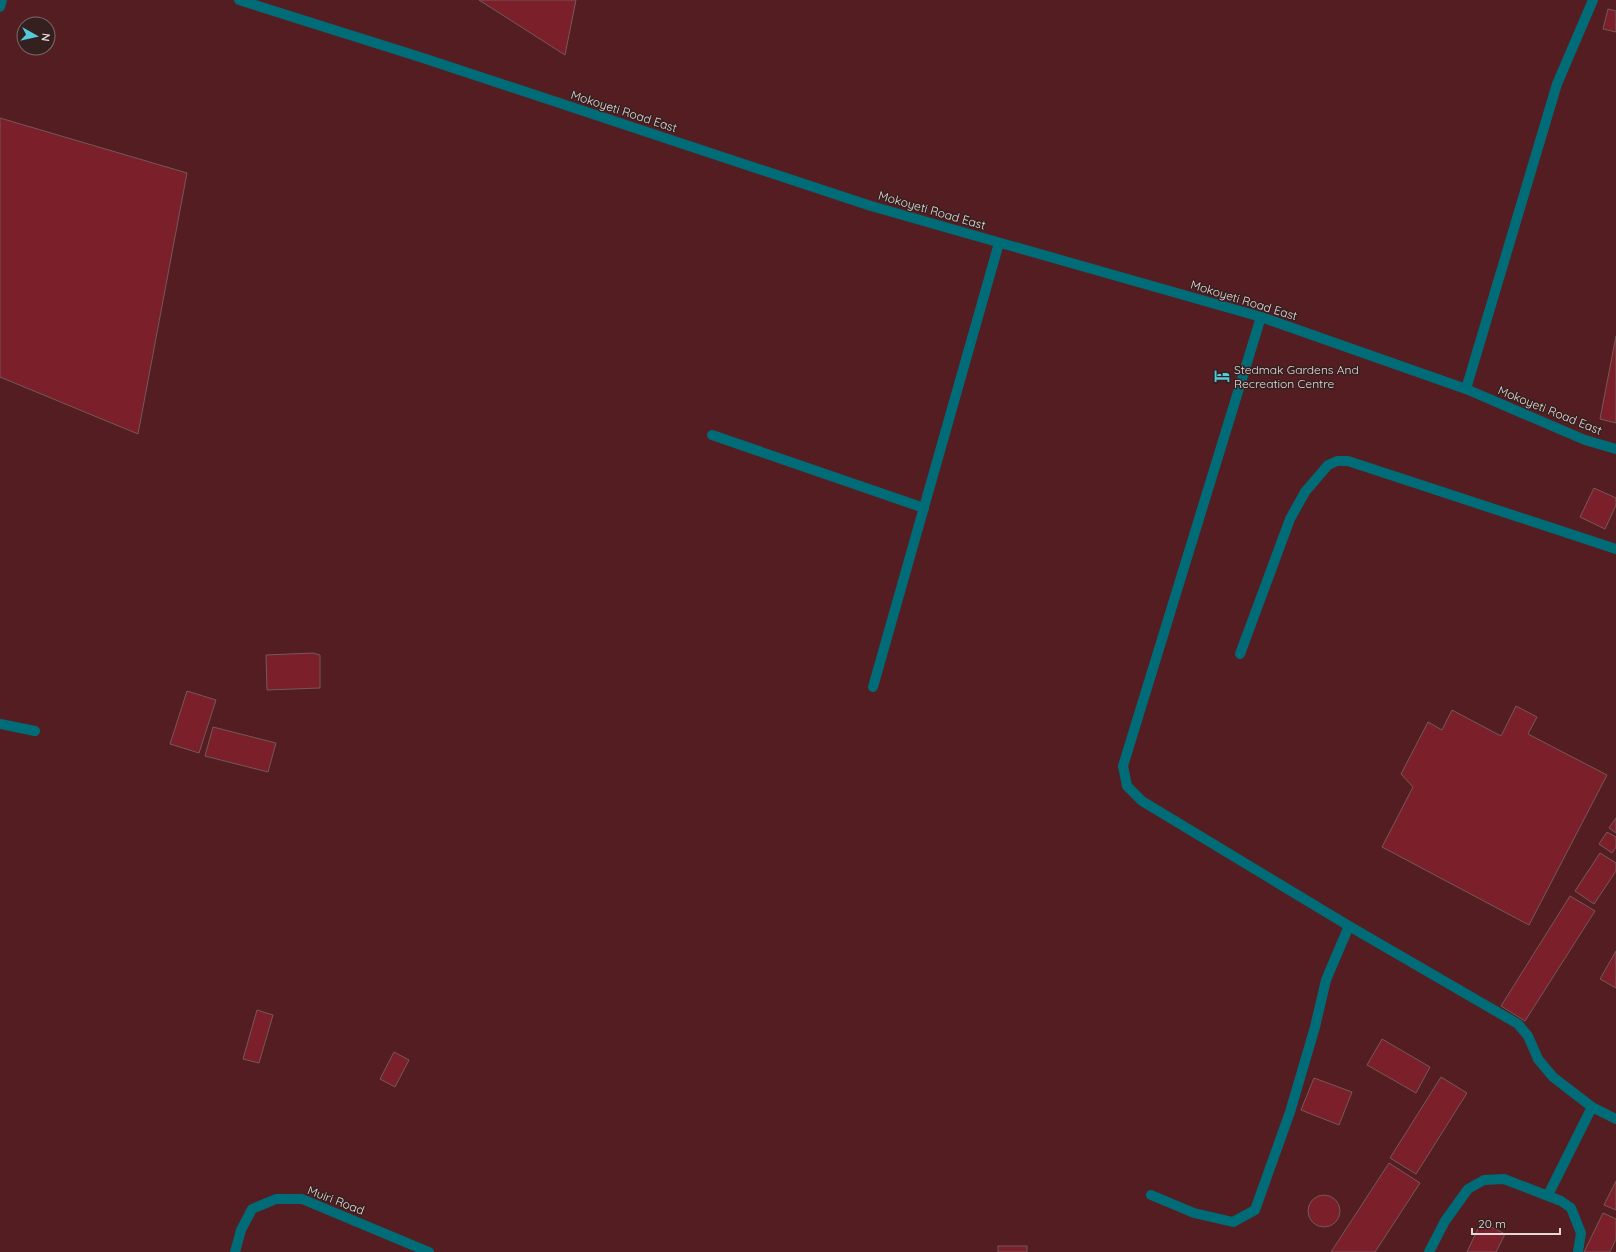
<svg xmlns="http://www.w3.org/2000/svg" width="1616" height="1252" font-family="Quicksand,sans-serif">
	<rect width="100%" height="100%" fill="#352020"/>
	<path fill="#541d22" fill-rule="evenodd" d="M0,0H1616V1252H0ZM24,24H48V48H24Z"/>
	<g fill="#7b1f2b" stroke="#735959">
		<polygon points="479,0 576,0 565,55"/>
		<polygon points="1608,9 1616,11 1616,32 1603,29"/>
		<polygon points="0,118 187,173 138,434 0,377"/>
		<polygon points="1616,336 1616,423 1600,419"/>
		<polygon points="1594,488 1616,498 1616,505 1605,529 1580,517"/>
		<polygon points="313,653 320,655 320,688 267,690 266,655"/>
		<polygon points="187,691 216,700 199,753 170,744"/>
		<polygon points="1516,706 1537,717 1528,734 1607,775 1529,925 1382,847 1413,787 1401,774 1428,722 1442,730 1452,710 1501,736"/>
		<polygon points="213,727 276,743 268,772 205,756"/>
		<polygon points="1616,818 1616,833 1609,828"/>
		<polygon points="1607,832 1616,837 1616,847 1612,853 1599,844"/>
		<polygon points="1600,853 1616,863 1616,871 1594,904 1575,891"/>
		<polygon points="1570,896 1595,911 1525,1021 1501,1006"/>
		<polygon points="1616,951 1616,988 1600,979"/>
		<polygon points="257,1010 273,1015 259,1063 243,1059"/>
		<polygon points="1382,1039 1430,1067 1416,1093 1367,1065"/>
		<polygon points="394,1052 409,1060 395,1087 380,1079"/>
		<polygon points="1441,1077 1467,1093 1416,1174 1390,1158"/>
		<polygon points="1314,1078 1352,1092 1339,1125 1301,1110"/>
		<polygon points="1389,1163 1420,1183 1375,1252 1331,1252"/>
		<polygon points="1616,1181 1616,1210 1604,1205"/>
		<circle cx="1324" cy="1211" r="16"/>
		<polygon points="1603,1213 1616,1219 1616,1239 1610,1252 1584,1252"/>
		<polygon points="1481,1222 1505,1234 1496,1252 1467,1252"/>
		<rect x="998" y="1246" width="29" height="6"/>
	</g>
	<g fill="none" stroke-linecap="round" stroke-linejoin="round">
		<g stroke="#006c77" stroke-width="10">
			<polyline points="239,0 423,58 871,206 1261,317 1466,389 1585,440 1616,449"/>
			<polyline points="0,7 2,0"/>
			<polyline points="1261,317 1123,766 1127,786 1142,801 1349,926 1518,1024 1528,1036 1538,1059 1553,1077 1592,1107 1616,1119"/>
			<polyline points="1466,389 1557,84 1593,0"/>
			<polyline points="712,435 924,508"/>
			<polyline points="1240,654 1290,519 1305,492 1328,465 1337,461 1348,461 1616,549"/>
			<polyline points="873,687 999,243"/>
			<polyline points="0,724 35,731"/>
			<polyline points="1151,1195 1194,1213 1233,1222 1255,1210 1290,1112 1315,1027 1326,980 1349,926"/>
			<polyline points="1548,1195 1592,1107"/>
			<polyline points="235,1252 241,1230 252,1209 276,1199 302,1199 429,1252"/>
			<polyline points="1429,1252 1445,1221 1468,1189 1484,1180 1504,1179 1561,1201 1571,1208 1581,1233 1578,1252"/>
		</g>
	</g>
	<defs>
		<symbol id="hotel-bare" viewBox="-9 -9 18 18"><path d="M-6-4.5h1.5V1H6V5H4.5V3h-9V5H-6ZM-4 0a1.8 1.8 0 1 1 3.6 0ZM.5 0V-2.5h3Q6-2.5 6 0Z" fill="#53cbda" stroke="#352020" stroke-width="2.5" paint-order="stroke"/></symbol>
	</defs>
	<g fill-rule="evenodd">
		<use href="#hotel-bare" x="1211" y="365" width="22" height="22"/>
	</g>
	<g text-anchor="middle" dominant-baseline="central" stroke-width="3" stroke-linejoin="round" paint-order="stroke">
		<g font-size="12" fill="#e7d8d8" stroke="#352020">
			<text transform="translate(624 111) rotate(18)">Mokoyeti Road East</text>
			<text transform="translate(932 210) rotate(16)">Mokoyeti Road East</text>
			<text transform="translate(1244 300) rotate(17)">Mokoyeti Road East</text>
			<text transform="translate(1550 410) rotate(22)">Mokoyeti Road East</text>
			<text transform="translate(336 1200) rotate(21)">Muiri Road</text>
		</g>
		<g font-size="12" fill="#e7d8d8" stroke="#352020" text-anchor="start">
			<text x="1234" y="369">Stedmak Gardens And<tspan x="1234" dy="14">Recreation Centre</tspan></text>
		</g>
	</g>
	<g transform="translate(36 36) rotate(98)"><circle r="19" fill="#352020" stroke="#7c6a6a"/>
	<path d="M0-3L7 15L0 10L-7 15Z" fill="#53cbda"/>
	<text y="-6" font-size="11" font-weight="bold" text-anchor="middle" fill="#e7d8d8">N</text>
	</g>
	<path d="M1472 1228v6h88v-6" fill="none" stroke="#e7d8d8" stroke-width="2"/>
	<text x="1478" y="1228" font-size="12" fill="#e7d8d8" stroke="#352020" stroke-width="3" paint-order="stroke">20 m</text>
</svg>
